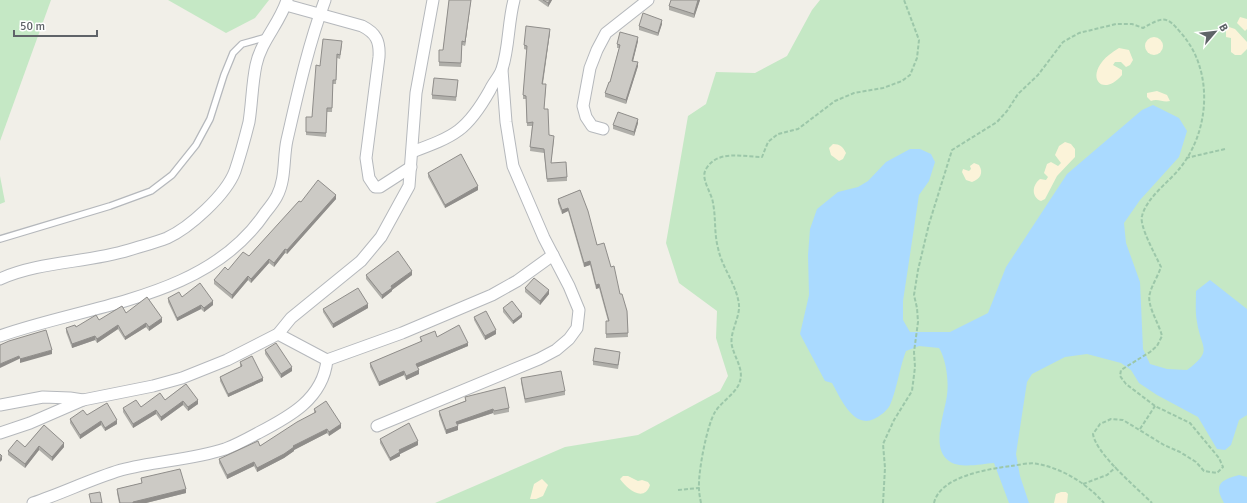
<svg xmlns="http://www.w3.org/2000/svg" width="1247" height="503" font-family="Signika,sans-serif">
	<rect width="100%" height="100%" fill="#f1efe8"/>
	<g fill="#c5e8c5">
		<polygon points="0,0 51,0 0,141"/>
		<polygon points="168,0 269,0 255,18 226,33"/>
		<polygon points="820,0 1247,0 1247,503 435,503 565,447 638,435 720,391 728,376 716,338 717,311 679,283 666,243 688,116 706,104 716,72 755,73 787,56 812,10"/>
		<polygon points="0,176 5,202 0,204"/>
	</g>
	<g fill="#fbf3d9">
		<polygon points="1240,17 1247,19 1247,29 1245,31 1237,23"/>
		<polygon points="1229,27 1235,29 1247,42 1247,49 1241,55 1235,55 1231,52 1231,38 1226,37 1226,28"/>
		<circle cx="1154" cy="46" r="9"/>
		<path d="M1119,48L1129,50L1133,60L1130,65L1126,67L1121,62H1115L1113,65L1122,70V75C1100,101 1079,71 1119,48Z"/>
		<path d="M1157,91L1167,95L1170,101C1163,103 1158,98 1151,101L1147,97V93Z"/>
		<path d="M1065,142L1071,144L1075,149V157L1057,176L1045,199L1041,201C1031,197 1032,185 1040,179L1046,180L1048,177L1044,173L1047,164L1051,162L1058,166L1061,163L1055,155L1059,146Z"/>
		<path d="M833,144C840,144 843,147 846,153L843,159L839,161L831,155L829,148Z"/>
		<path d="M974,163L979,165C984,173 980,179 972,182L966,180L962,172L963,169L969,171L971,169L970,166Z"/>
		<path d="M623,476H628L638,481L642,480L648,482L650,485C644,503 627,489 620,479Z"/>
		<polygon points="542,479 548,485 543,496 536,499 530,499 534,484"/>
		<polygon points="1061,492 1066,492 1068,494 1067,503 1054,503 1056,494"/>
	</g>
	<g fill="#aadaff">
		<path d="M1153,105L1179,118L1187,131L1179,157L1140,200L1124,223L1126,243L1140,282L1143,349L1150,364L1167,369L1187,370C1214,350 1201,349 1197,322C1195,312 1196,301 1196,291L1210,280L1247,309V415L1239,420L1231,445L1225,450L1217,449L1198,417L1157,395L1139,383L1131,370L1121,363L1087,354L1065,357L1032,374L1027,382L1016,454L1020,476L1029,503H1009L994,463C981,464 960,469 949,461C930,448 945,413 947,395C949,381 946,359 939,348L919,346L906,351C900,366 896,393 890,405C887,411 880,416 874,419C853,429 840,397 832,383L825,381L800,334L809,295L808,255L810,229L817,209L838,192L858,187L868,181L886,162L910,149H920L931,154L935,162L929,181L919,195L903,301V320L910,332H950L988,313L1006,267L1067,174L1142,110Z"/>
		<path d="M1239,475L1247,477V503H1224C1213,484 1221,480 1239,475Z"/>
	</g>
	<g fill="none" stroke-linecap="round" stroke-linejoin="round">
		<defs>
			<polyline id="service" points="0,239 110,206 151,191 172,175 196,145 210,119 224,75 233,53 242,44 267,37"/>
			<g id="minor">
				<path d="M286,5L362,26C376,33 380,41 379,57L366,158L369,178L375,187H380L411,167"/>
				<polyline points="603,129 592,126 586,117 583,106 590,68 597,50 606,33 648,0"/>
				<path d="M412,152C455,136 467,131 490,90C493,83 500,76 502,69C509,49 508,22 514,0"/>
				<path d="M0,279C40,261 87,263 129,250C141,246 155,243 167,238C189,228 226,195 235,171C240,156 245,138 249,122C252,103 252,84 256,65C261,41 280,23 287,0"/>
				<path d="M0,336C90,304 207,299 265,213C269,208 274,202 277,196C286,179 283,158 287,140C298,92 308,46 325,0"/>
				<polyline points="327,360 402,333 492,295 517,281 553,255"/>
				<polyline points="0,405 43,397 70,398 83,400"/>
				<polyline points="377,426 539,359 556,350 569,339 577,328 579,310 569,286 544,238 513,166 506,122 502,70"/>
				<polyline points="0,433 30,423 83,400 153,386 182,378 227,360 278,334 291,318 361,261 381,237 409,186 416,93 433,0"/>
				<path d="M33,503C63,493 91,479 121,470C155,461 191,460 225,449C236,445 247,439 258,433C289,417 323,399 327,360L278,334"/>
			</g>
		</defs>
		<use href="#service" stroke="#b5b8bc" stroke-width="8"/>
		<use href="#minor" stroke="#b5b8bc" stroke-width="13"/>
		<g stroke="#9cc7a9" stroke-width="2" stroke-dasharray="4 2" stroke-linecap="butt">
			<polyline points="1186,158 1225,149"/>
			<polyline points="1140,429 1155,406"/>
			<polyline points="1083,484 1107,475 1116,467"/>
			<polyline points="678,490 699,488"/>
			<path d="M701,503C700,498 699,493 699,488C698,472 707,425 715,412C721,402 734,395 739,384C745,370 735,359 732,346C729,333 740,318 739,305C737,285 722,268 718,248C714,233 716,218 713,203C712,193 700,179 706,169C718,149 743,157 762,157L768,142L778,134L798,129L835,101L854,93L883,88L902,81L910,75L917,58L919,40L904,0"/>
			<path d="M883,503L885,468L883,444L894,420L912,391L915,367L914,352L918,322L917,308L914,295L918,270L929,224L952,150L997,122L1007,111L1018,94L1038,75L1063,42L1079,33L1116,24H1132L1143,28C1163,17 1166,15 1181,33C1214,70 1210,131 1180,168C1168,183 1147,197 1142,216C1139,226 1156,256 1161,267C1158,276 1152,285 1150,293C1146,305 1159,323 1162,336L1157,346L1150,352L1121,370L1120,376L1126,384L1155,406L1190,423L1219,458L1223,467L1217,473L1204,471L1196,462L1180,452L1164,445L1123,420L1111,419L1100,424L1093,434C1096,454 1136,487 1152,503"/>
			<path d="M934,503C940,476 989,469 1011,466C1019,465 1030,462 1038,464C1064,469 1087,484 1104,503"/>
		</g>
		<use href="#service" stroke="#fff" stroke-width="5.5"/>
		<use href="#minor" stroke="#fff" stroke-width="11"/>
	</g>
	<g fill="#afaea9">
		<polygon points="449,0 471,0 465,46 462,45 461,67 439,66 439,50 443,50"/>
		<polygon points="538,0 552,0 548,7"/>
		<polygon points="700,0 694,18 669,10 669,6"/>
		<polygon points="662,24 658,36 639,30 639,26"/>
		<polygon points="550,32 543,84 546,88 544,109 549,135 554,140 551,163 567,177 567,181 547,182 544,153 530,151 532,126 527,126 526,99 523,99 523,95 527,50 524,49 524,45"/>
		<polygon points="638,41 633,61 638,66 626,104 605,97 605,93 610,82 619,48 617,48 617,44"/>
		<polygon points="342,45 340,59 337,58 336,84 333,84 332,112 327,112 326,137 306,135 306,117 312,117 320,66"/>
		<polygon points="458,80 456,101 432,99 432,95"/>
		<polygon points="638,123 634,136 613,129 613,125"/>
		<polygon points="428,173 478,190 445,208 428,177"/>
		<polygon points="580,190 597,245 611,267 620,294 627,311 628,337 606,338 606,321 608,321 599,288 596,289 590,265 584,267 568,211 562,214 558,203 558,199"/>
		<polygon points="336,199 287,254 285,253 274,267 269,263 251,283 248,280 232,299 214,284 214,280 249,256 301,202"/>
		<polygon points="366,275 412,275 392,290 392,291 382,299 366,279"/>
		<polygon points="525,288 549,294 540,305 525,292"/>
		<polygon points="182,297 213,305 204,312 201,309 177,321 168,302 168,298"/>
		<polygon points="368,308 333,328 323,312 323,309"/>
		<polygon points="503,308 522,317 513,324 503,312"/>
		<polygon points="126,313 162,322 149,331 146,327 125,340 118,329 97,343 95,340 72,348 66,332 66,328 76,327"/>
		<polygon points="474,317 496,334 485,340 474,320"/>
		<polygon points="420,337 437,337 468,346 418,367 419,374 406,380 404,375 379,386 370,367 370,363 421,342"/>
		<polygon points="265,350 292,371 281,378 265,354"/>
		<polygon points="620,356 618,369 593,365 593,361"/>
		<polygon points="240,362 263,381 228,397 220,381 220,377 240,367"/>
		<polygon points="521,378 565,391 565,395 525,403 521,382"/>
		<polygon points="186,384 198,404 188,411 183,405 161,421 156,414 133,428 123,412 123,408 141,407 165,400"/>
		<polygon points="465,397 509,408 509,412 494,415 493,413 457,425 458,430 446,434 439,415 439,411 465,401"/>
		<polygon points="314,409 341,428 329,436 327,433 294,450 294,451 284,458 257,472 254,466 227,479 219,463 219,459 260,446 314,413"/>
		<polygon points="87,415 117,424 105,431 101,425 80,439 70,423 70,419"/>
		<polygon points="44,425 64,447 52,461 39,450 25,468 8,455 8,451 25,447"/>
		<polygon points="380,439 418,445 400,454 400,456 390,461 380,443"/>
		<polygon points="141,478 186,493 146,503 119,503 117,493 117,489 142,483"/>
	</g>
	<g fill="#8f8d8a">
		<polygon points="471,0 465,46 465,42"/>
		<polygon points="550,0 552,0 548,7 548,3"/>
		<polygon points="698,0 700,0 694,18 694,14"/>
		<polygon points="662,20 662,24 658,36 658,33"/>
		<polygon points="550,29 550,32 542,87 542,84"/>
		<polygon points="638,37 638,41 632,65 632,61"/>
		<polygon points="638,62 638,66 626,104 626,100"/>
		<polygon points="638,119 638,123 634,136 634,132"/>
		<polygon points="478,186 478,190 445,208 445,205"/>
		<polygon points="336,195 336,199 287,254 287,250"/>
		<polygon points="568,208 568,211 562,214 562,210"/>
		<polygon points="285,249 285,253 274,267 274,263"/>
		<polygon points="269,259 269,263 251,283 251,279"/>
		<polygon points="590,261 590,265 584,267 584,263"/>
		<polygon points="412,271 412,275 392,290 392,291 382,299 382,295 391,286"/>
		<polygon points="248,276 248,280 232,299 232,295"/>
		<polygon points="599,284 599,288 596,289 596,285"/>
		<polygon points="549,290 549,294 540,305 540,301"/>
		<polygon points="213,301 213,305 204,312 204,308"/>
		<polygon points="368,304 368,308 333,328 333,324"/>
		<polygon points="201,305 201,309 177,321 177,318"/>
		<polygon points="522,314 522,317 513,324 513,321"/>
		<polygon points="162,318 162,322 149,331 149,327"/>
		<polygon points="146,323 146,327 125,340 125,337"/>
		<polygon points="118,325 118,329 97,343 97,339"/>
		<polygon points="496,330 496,334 485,340 485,336"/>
		<polygon points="95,336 95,340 72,348 72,344"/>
		<polygon points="468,343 468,346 416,368 416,364"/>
		<polygon points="52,350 52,354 20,363 20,359"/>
		<polygon points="19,356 19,359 0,368 0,364"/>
		<polygon points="292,367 292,371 281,378 281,374"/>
		<polygon points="419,370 419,374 406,380 406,376"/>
		<polygon points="404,371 404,375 379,386 379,382"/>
		<polygon points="263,378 263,381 228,397 228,394"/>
		<polygon points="198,400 198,404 188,411 188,407"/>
		<polygon points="183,401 183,405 161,421 161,417"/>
		<polygon points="493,409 493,413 456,425 456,422"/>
		<polygon points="156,410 156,414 133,428 133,424"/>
		<polygon points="117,420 117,424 105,431 105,428"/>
		<polygon points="101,421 101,425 80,439 80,435"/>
		<polygon points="341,424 341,428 329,436 329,432"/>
		<polygon points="458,426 458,430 446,434 446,430"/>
		<polygon points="327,429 327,433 294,450 294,451 284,458 257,472 257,468 293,446"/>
		<polygon points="418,441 418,445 400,454 400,456 390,461 390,458 399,450"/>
		<polygon points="64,443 64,447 52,461 52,457"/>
		<polygon points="39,446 39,450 25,468 25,464"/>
		<polygon points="2,456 2,460 0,462 0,459"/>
		<polygon points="254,462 254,466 227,479 227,475"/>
		<polygon points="186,489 186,493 146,503 133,503 133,502"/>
	</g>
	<g fill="#cccac5" stroke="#8f8d8a">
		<polygon points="449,0 471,0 465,42 462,41 461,63 439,62 439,50 443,50"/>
		<polygon points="543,0 550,0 548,3"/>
		<polygon points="671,0 698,0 694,14 669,6"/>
		<polygon points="643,13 662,20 658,33 639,26"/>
		<polygon points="526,26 550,29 542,84 546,84 544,109 548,109 549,135 554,136 551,163 566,162 567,177 547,179 544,149 530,147 533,122 527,123 526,96 523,95 527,46 524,45"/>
		<polygon points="620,32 638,37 632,61 638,62 626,100 605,93 609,82 610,82 620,45 617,44"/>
		<polygon points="323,39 342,41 340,55 337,54 336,80 333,80 332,108 327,108 326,133 306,132 306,117 312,117 316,65 320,66"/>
		<polygon points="434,78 458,80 456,97 432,95"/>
		<polygon points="618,112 638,119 634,132 613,125"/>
		<polygon points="461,154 478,186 445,205 428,173"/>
		<polygon points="318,180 336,195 287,250 285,249 274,263 269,259 251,279 248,276 232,295 214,280 225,267 228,270 243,252 249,256 299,201 301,202"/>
		<polygon points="580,190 588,211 597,245 604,243 611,267 614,266 620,294 622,294 627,311 628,333 606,334 606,321 609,321 599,284 596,285 590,261 584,263 568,208 562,210 558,199"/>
		<polygon points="398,251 412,271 391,286 392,288 382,295 366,275"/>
		<polygon points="534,278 549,290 540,301 525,288"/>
		<polygon points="200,283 213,301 204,308 201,305 177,318 168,298 179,292 182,297"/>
		<polygon points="358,288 368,304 333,324 323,309"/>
		<polygon points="147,297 162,318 149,327 146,323 125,337 118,325 97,339 95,336 72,344 66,328 75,325 76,327 96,315 99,320 122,306 126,313"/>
		<polygon points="512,301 522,314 513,321 503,308"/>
		<polygon points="486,311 496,330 485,336 474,317"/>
		<polygon points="459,325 468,343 416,364 419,370 406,376 404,371 379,382 370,363 422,341 420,337 435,331 437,337"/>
		<polygon points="46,330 52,350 20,359 19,356 0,364 0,345 9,341"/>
		<polygon points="276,343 292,367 281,374 265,350"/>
		<polygon points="595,348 620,352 618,365 593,361"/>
		<polygon points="252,356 263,378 228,394 220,377 242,366 240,362"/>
		<polygon points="561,371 565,391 525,399 521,378"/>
		<polygon points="186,384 198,400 188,407 183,401 161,417 156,410 133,424 123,408 136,400 141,407 160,393 165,400"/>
		<polygon points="505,387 509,408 494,411 493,409 456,422 458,426 446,430 439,411 466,401 465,397"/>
		<polygon points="326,401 341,424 329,432 327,429 293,446 294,447 284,454 257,468 254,462 227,475 219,459 258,441 260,446 297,422 316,412 314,409"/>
		<polygon points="107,403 117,420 105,428 101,421 80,435 70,419 83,410 87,415"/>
		<polygon points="409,423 418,441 399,450 400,452 390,458 380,439"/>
		<polygon points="44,425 64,443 52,457 39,446 25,464 8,451 17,440 25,447"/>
		<polygon points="0,454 2,456 0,459"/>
		<polygon points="180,469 186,489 133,502 133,503 120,503 117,489 142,483 141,478"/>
		<polygon points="100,492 102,503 91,503 89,494"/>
	</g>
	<g transform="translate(1215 32) rotate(62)" stroke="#ffffff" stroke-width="3" paint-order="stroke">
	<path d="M0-3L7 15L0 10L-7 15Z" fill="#5f6368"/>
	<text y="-6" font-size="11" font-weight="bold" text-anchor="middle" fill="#5f6368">B</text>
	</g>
	<path d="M14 30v6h83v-6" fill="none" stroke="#5f6368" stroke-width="2"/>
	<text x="20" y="30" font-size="12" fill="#5f6368" stroke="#ffffff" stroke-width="3" paint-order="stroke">50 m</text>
</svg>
